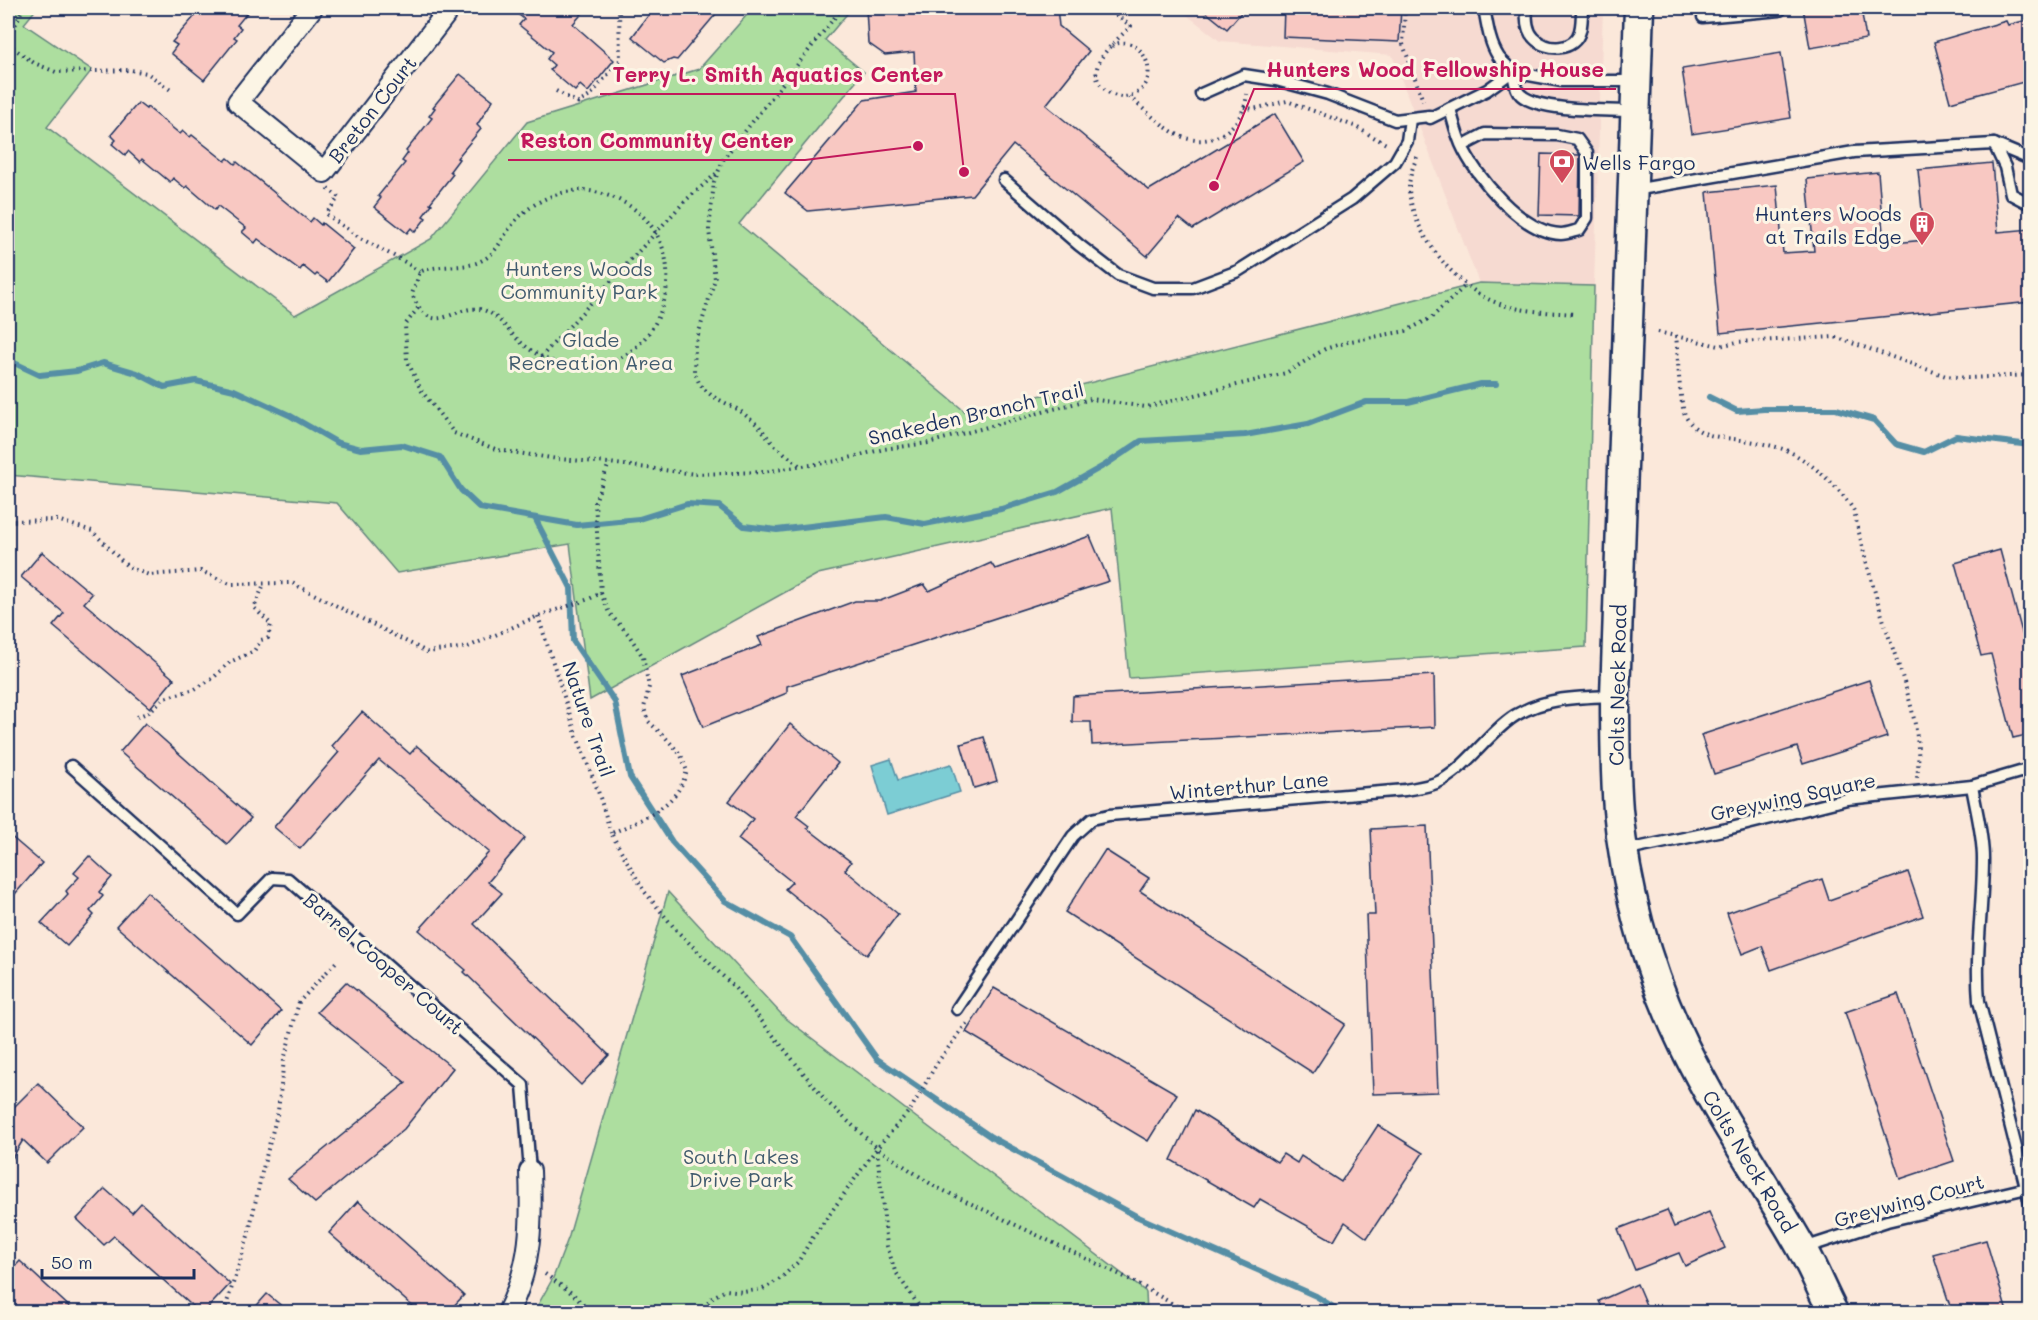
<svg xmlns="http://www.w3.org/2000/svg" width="2038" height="1320" font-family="Mali,sans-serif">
	<rect width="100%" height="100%" fill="#fbe8da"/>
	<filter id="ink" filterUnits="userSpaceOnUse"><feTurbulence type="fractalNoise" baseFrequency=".0167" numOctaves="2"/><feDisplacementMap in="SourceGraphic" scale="12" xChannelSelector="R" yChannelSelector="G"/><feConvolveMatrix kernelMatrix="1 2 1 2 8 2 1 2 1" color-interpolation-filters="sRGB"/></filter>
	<g filter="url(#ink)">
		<polygon fill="#f6dad1" points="1178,8 1603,8 1594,286 1479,283 1392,55 1220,41"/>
		<g fill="#adde9f" stroke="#64867e" stroke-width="1.5">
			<polygon points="8,8 37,8 24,24 92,70 47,127 295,315 431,239 527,122 699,69 753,8 852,8 825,40 864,72 739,224 968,414 1479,283 1594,286 1586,647 1129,678 1112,508 818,574 590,700 570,544 397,573 337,503 8,475"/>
			<polygon points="668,892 784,1017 1146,1292 1147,1312 534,1312 553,1278 569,1236"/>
		</g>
		<polygon fill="#7ccdd4" stroke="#558ea5" stroke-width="1.5" points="891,759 898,780 951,764 960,792 887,815 872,765"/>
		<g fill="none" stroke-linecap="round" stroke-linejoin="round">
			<g stroke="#558ea5" stroke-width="6">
				<polyline points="8,360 40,375 77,371 103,363 137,373 164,387 196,381 234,390 289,415 338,443 361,449 402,445 440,457 461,490 480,508 577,525 639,519 687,504 719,506 744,526 777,530 886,517 925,524 1001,509 1057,492 1105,465 1141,441 1245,435 1308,424 1366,402 1408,402 1481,384 1496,384"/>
				<polyline points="1709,397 1737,411 1764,409 1836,409 1874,420 1896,444 1924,452 1956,436 2030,445"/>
				<polyline points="535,518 571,588 573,641 615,702 630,777 672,842 725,901 790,937 877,1059 991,1137 1136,1216 1316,1296 1341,1312"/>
			</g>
		</g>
		<g fill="#f8c8c2" stroke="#1b2f5e" stroke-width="1.5">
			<polygon points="202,8 251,8 237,25 241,28 234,37 237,39 204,80 171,53 177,45 172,42"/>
			<polygon points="510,8 587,8 573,24 614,60 588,92 580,85 575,91 550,70 554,65 547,59 552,52 519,25 524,19"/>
			<polygon points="654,8 721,8 677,60 673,59 664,63 632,37"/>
			<polygon points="866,8 1057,8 1059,26 1089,51 1046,105 1149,190 1275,114 1304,162 1193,229 1179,218 1147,256 1013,145 972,195 808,211 785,193 864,100 916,92 914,52 885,55 868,43"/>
			<polygon points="1201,8 1245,8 1227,29"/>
			<polygon points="1284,8 1401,8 1399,42 1283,37"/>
			<polygon points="1803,8 1861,8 1866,39 1810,48"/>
			<polygon points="2031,19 2031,80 1950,102 1934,42 2006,21 2008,25"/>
			<polygon points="1781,53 1791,118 1692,134 1682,69"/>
			<polygon points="460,74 493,100 477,125 481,129 457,158 459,159 450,171 453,174 430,203 432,204 423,216 426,218 415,232 411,228 407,233 374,207 381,198 378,196 405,163 402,161 408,153 406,151 432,118 429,116 435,108 433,107"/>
			<polygon points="138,103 146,109 147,107 180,134 183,131 190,137 192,135 225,161 228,158 235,164 237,162 310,222 313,218 321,225 322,223 354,249 328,282 317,274 315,276 303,266 300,270 258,239 255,243 242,232 246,228 218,206 215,210 187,186 185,188 173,178 170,182 142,159 140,162 128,151 125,155 112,144 116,140 111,135"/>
			<polygon points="1541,154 1580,155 1579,216 1539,215"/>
			<polygon points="1992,163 1998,232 2031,229 2031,302 1720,333 1707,192 1777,185 1783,253 1814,251 1807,179 1878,172 1884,244 1925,240 1918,170"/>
			<polygon points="1090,536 1109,581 787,686 787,693 703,727 682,676 762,645 758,637 855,601 880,601 924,584 929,591 991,563 995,569"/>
			<polygon points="2000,550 2024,640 2031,638 2031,734 2013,738 1991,654 1981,656 1955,563"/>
			<polygon points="42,552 92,594 84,603 174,679 150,708 53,626 64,613 21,577"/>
			<polygon points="1434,675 1435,727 1092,745 1091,722 1072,722 1073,696"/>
			<polygon points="1869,680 1887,737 1803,764 1797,747 1714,774 1701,735"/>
			<polygon points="362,712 410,754 417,746 525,838 488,882 502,893 474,924 609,1055 581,1085 464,972 466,970 419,930 489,852 379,760 300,849 274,827 339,752 332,746"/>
			<polygon points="145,723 251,818 227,844 120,752"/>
			<polygon points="790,724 838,763 796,816 809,826 807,828 851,862 845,870 898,914 867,955 785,889 792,882 738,839 753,819 729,801"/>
			<polygon points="984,737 997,781 974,788 961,744"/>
			<polygon points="1427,826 1438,1092 1373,1094 1366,915 1375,915 1371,829"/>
			<polygon points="8,834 42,863 8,902"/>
			<polygon points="1105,850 1149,878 1140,891 1345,1024 1313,1073 1065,912"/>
			<polygon points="89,856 112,877 99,892 103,896 90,911 94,915 67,946 41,923 68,894 66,891 79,877 74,873"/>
			<polygon points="1908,872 1923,916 1771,970 1762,946 1742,954 1727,913 1822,879 1829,900"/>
			<polygon points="147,892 281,1011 252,1045 116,926"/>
			<polygon points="346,982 453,1068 404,1129 315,1203 288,1179 406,1083 317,1012"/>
			<polygon points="994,988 1177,1094 1148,1141 966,1032"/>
			<polygon points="1898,994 1954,1161 1900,1179 1845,1012"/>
			<polygon points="38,1083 83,1127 47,1163 23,1140 8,1165 8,1113"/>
			<polygon points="1195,1110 1277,1162 1283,1154 1297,1163 1301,1156 1341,1182 1378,1125 1423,1153 1367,1238 1345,1222 1334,1241 1260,1199 1254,1208 1171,1160"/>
			<polygon points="105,1189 132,1213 141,1203 230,1284 204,1312 199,1312 114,1236 104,1245 77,1219"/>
			<polygon points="358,1201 464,1295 448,1312 419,1312 329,1233"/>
			<polygon points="1667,1210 1674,1227 1709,1212 1725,1248 1685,1266 1679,1253 1635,1270 1618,1229"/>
			<polygon points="1986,1240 2007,1312 1952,1312 1933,1254"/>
			<polygon points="20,1261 75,1312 14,1312 8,1307 8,1274"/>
			<polygon points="1637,1284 1649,1312 1604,1312 1599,1301"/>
			<polygon points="267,1294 289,1312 251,1312"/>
		</g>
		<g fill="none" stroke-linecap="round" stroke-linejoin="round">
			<defs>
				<g id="lane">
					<path d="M1484,8C1487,23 1489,42 1498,56C1501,61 1507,65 1511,70C1516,77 1513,88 1521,95C1540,112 1608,110 1634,111"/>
					<path d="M1527,8C1526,18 1526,30 1534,38C1547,52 1575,51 1580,31C1582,24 1582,15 1582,8"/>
					<polyline points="1704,8 1703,17 1780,10"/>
					<polyline points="1512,72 1562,81 1634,81"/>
					<polyline points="1201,94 1244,75 1276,80 1328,94 1395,120 1429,116 1430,118 1487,90 1512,72"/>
					<path d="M1450,108C1453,121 1456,132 1461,144C1475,176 1522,233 1561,234C1567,234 1574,231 1579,230L1587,218V153L1577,139L1557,135L1485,134L1462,146"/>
					<polyline points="1994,144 2005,167 2011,194 2030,204"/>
					<polyline points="1004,180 1079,245 1118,275 1153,288 1193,288 1238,271 1352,199 1395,162 1407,141 1410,119"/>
					<polyline points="1634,190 1854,152 1994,144 2030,159"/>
					<polyline points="71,766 237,914 272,878 288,879 523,1085 530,1171"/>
					<path d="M1972,786C1976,810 1983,834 1983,859C1983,907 1975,952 1979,1001L2030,1203"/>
					<polyline points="1623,851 1727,829 1847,799 1972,786 2030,769"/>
					<path d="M957,1009L1073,836L1092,819L1109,815L1405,790C1415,788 1426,787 1436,783C1464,772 1488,732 1516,715C1547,697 1580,697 1614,696"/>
					<polyline points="1804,1248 1887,1221 2027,1188"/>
				</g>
				<g id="street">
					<polyline points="312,8 238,102 324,172 445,15 437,8"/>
					<path d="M508,1312C532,1264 532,1223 530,1171"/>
				</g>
				<path id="secondary" d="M1639,8L1615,696C1615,734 1615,772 1618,810C1626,892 1648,972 1684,1046C1718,1116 1763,1180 1801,1247C1813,1268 1822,1291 1833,1312"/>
			</defs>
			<use href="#lane" stroke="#1b2f5e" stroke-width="15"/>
			<use href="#street" stroke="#1b2f5e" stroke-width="24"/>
			<use href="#secondary" stroke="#1b2f5e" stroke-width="33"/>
			<g stroke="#1b2f5e" stroke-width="4" stroke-dasharray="1.5 4.5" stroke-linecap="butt">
				<path d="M1106,8L1131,26C1114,43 1078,70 1108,92C1115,97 1123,98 1130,96C1163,86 1147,39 1120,43C1116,43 1111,47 1108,48"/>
				<polyline points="1405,8 1403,44 1423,101"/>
				<polyline points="1116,15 1130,8"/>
				<polyline points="8,41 23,8"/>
				<polyline points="8,44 34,63 56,72 131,70 147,73 172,91"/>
				<polyline points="556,91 578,103 590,96 620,60 619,8"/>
				<path d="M1129,97C1143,108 1157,122 1173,132C1206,153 1243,131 1247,94"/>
				<polyline points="1244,107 1253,109 1287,101 1354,126 1388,145"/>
				<path d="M1417,157C1413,166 1409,178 1409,188C1410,229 1453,283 1490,300C1516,312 1547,312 1576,314"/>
				<polyline points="328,189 339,197 326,214 360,238 405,262 420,272"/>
				<path d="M584,190C719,209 674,390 562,364C542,360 526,348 512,334C505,326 498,317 488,312C458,296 434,346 412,294L420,272C440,262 466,272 486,258C497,251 502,239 509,229C527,204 553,191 584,190Z"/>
				<polyline points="418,308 405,325 407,360 421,390 454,433 498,450 558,459 609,463 695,474 763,472 837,461 884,449 928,443 1091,399 1146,407 1286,373 1325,349 1351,341 1406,331 1431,318 1466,285"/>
				<polyline points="1658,332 1719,346 1737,342 1835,337 1946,376 1968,378 2030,375"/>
				<path d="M1676,335C1678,353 1679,404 1686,417C1698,438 1721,437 1742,440C1756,442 1770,445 1783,449C1806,457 1842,489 1854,511C1863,552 1874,591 1887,631C1902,678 1924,728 1917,778"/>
				<polyline points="541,357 685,201 717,173"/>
				<polyline points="799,465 773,444 759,426 739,410 712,396 700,385 694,371 695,345 715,279 709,230 714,182 724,158 842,8"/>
				<polyline points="8,521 57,520 92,531 128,567 149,575 201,571 230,584 292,583 427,652 468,647 538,616 589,599 601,593 595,502 609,463"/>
				<path d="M601,593L609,613L629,635L643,657L649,687L644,708L648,721L666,738L681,755L687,771C685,777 683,783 679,789C666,810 634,824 611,833L644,891L677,931L735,988L826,1101L877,1148L934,1186L1081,1256L1133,1281L1187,1312"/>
				<polyline points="538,616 576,734 598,791 611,833"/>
				<polyline points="137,717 149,712 164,698 195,689 212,679 230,662 254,651 261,640 268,638 271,624 254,608 264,584"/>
				<polyline points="877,1150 887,1246 895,1271 923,1312"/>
				<polyline points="545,1274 573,1294 590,1312"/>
				<polyline points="224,1312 248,1236 262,1172 278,1111 284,1060 299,1002 336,962"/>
				<polyline points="700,1312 713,1297 726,1290 744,1292 763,1289 780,1279 798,1262 811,1240 877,1148 911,1109 937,1063 969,1020"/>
			</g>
			<use href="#lane" stroke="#fcf5e5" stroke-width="10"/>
			<use href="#street" stroke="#fcf5e5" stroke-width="20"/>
			<use href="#secondary" stroke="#fcf5e5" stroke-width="28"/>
		</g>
	</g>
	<defs>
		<symbol id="bank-pin" viewBox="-11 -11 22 30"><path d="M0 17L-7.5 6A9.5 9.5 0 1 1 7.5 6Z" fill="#d1495b" stroke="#fcf5e5"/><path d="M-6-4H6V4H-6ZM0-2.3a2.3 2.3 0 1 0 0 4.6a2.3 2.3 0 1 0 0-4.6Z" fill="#fff"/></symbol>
		<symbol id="building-pin" viewBox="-11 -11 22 30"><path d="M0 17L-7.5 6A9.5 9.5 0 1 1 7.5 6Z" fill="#d1495b" stroke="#fcf5e5"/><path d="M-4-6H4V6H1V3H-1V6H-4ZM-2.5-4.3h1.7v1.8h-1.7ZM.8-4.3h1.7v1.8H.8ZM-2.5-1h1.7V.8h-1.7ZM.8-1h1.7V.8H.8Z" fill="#fff"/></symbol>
	</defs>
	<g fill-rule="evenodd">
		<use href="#bank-pin" x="1547" y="147" width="30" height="40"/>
		<use href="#building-pin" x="1907" y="209" width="30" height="40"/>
	</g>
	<g text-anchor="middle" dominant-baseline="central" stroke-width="6" stroke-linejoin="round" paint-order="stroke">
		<g font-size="20" fill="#1b2f5e" stroke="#fcf5e5">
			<text transform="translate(372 109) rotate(-52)">Breton Court</text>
			<text transform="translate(976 413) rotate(-13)">Snakeden Branch Trail</text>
			<text transform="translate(1617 685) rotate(-89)">Colts Neck Road</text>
			<text transform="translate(589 719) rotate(71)">Nature Trail</text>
			<text transform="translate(1249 785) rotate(-5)">Winterthur Lane</text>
			<text transform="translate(1793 796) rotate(-12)">Greywing Square</text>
			<text transform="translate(384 963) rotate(41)">Barrel Cooper Court</text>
			<text transform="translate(1750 1161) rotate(59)">Colts Neck Road</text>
			<text transform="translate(1909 1200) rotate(-15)">Greywing Court</text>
		</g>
		<g font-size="20" fill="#1b2f5e" stroke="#fcf5e5" text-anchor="start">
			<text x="1582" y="162">Wells Fargo</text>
			<text x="1902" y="213" text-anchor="end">Hunters Woods<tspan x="1902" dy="23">at Trails Edge</tspan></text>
		</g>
		<g font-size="20" fill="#405b6e" stroke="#fcf5e5">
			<text x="579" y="268">Hunters Woods<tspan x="579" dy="23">Community Park</tspan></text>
			<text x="591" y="339">Glade<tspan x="591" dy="23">Recreation Area</tspan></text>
			<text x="741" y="1156">South Lakes<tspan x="741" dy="23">Drive Park</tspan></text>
		</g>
	</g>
	<path fill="none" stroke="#c2185b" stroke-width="2" d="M1214 186L1254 89H1616M964 172L955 94H600M918 146L805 160H508"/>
	<g fill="#c2185b" stroke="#fcf5e5" stroke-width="2">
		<circle cx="1214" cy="186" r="6"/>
		<circle cx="964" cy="172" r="6"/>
		<circle cx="918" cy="146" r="6"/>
	</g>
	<g font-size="21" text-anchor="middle" font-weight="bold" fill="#c2185b" stroke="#fcf5e5" stroke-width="6" stroke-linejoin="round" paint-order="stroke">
		<text x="1435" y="77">Hunters Wood Fellowship House</text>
		<text x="778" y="82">Terry L. Smith Aquatics Center</text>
		<text x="657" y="148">Reston Community Center</text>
	</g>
	<rect width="2038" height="1320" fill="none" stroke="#fcf5e5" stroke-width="30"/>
	<rect x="15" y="15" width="2008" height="1290" fill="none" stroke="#1b2f5e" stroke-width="2" filter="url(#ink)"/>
	<path d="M42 1269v9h152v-9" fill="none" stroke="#1b2f5e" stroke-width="3"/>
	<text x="51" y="1269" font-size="18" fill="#1b2f5e" stroke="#fcf5e5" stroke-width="4.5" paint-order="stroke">50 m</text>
</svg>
